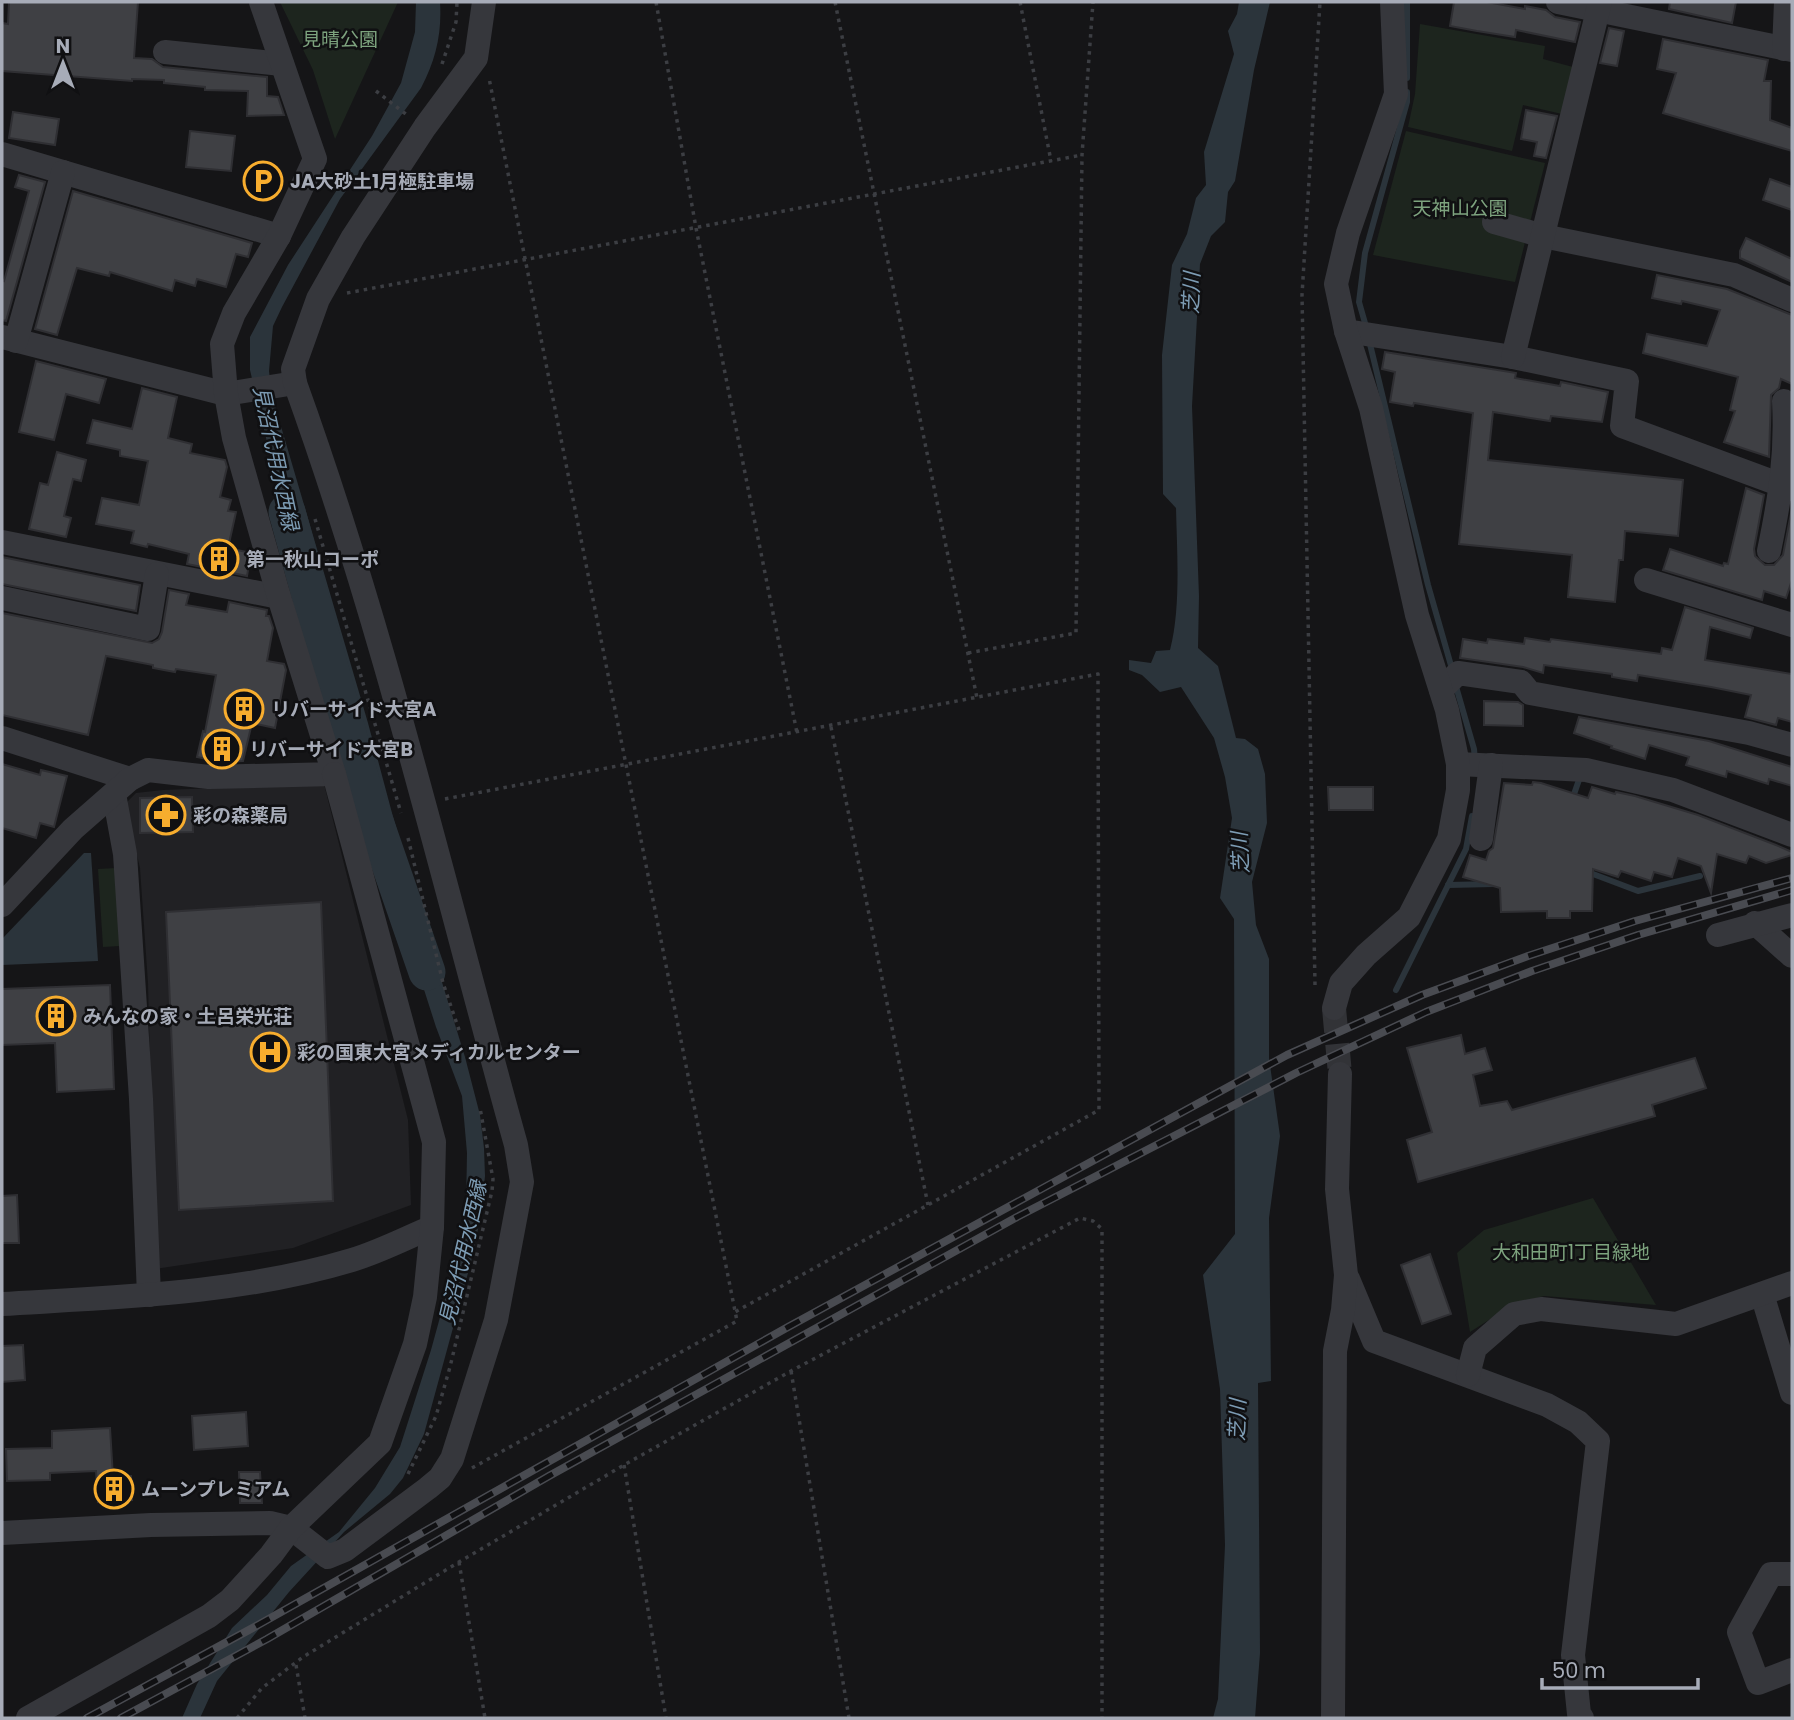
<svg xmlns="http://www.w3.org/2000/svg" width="1794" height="1720" font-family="Poppins,'Noto Sans JP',sans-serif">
	<rect width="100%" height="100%" fill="#151517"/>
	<polygon fill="#212124" points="324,784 408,1120 411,1205 293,1248 155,1269 148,983 140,868 125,804 136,793 163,790"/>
	<g fill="#1d251e">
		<polygon points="280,2 398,2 335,139 313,70"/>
		<polygon points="1420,24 1545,46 1543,59 1573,67 1562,114 1523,105 1512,151 1408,127 1415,94"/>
		<polygon points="1406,131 1545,163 1515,282 1373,255"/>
		<polygon points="116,868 120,946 103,947 98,869"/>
		<polygon points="1593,1198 1656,1305 1544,1296 1514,1304 1470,1332 1457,1253 1484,1230"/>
	</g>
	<g fill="#2b343b">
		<path d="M416,2H440C442,33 436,60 421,88L340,199L282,307L273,326L269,371L272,396L290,457L368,723L392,813L429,940L465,1057L480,1115L484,1148L485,1176L481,1215L471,1262L424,1434L403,1478L390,1494L344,1532L289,1592L217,1681L200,1718H182L197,1684L232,1628L267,1595L291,1566L339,1532L375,1488L400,1447L431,1350L456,1259L466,1208L467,1153L462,1096L436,1027L411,949L410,925L404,911L408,904L382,829L380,814L366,779L370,776L361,759L352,721L307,577L292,548L250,370V337L288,265L372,136L401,83L415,32Z"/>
		<path d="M1239,2H1270L1254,70L1235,181L1228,192L1225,222L1211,236L1200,264L1192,406L1199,596L1198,648L1218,666L1236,738L1245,739L1258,749L1265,774L1267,823L1252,882L1256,925L1269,959V1058L1280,1136L1269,1218L1271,1381L1258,1383L1260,1653L1255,1718H1213L1218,1699L1225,1545L1220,1389L1203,1275L1235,1234L1234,919L1220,898L1232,818L1225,777L1214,738L1181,687L1160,692L1142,675L1129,670V660L1151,663L1156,651L1170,650C1181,608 1177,553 1176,508L1163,494L1162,355L1172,265L1187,234L1196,198L1206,185L1204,152L1234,54L1228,31L1237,14Z"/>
		<polygon points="84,853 91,853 98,961 2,965 2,939"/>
	</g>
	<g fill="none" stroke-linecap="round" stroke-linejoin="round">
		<g stroke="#2b343b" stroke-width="6">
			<polyline points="1407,2 1407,78"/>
			<polyline points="1367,330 1359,302 1365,253 1407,102 1407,92"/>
			<polyline points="1369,340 1428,585 1452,669"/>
			<polyline points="1455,683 1474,749 1475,761"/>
			<polyline points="1572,800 1581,774"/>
			<polyline points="1585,871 1638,891 1700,876"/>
			<polyline points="1448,885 1494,884"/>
			<polyline points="1396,990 1466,849 1472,816"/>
		</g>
		<polyline stroke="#2b343b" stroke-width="37" points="287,512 361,781 427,972"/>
	</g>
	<g fill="#3f4044" stroke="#2f2f33" stroke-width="2">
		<polygon points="9,2 138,2 134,58 152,59 163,67 267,77 267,96 278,97 284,115 247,116 248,91 205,90 205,87 164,83 164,80 132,79 132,81 2,71 2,23 8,24"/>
		<polygon points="1454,2 1487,2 1525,9 1525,6 1546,10 1555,17 1580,22 1575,42 1516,30 1515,37 1477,31 1450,26"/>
		<polygon points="1670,2 1736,2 1732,23 1669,9"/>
		<polygon points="1609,28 1624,31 1617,66 1600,63"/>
		<polygon points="1663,39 1768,60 1764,81 1771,81 1770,120 1792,128 1792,151 1663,113 1676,73 1657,69"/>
		<polygon points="1526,110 1557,116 1546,158 1534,156 1537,142 1521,139"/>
		<polygon points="13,112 59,119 55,145 9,138"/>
		<polygon points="190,131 235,136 231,171 186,167"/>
		<polygon points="19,175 45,182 6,321 2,320 2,280 4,281 29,191 15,187"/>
		<polygon points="1770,179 1792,187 1792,210 1763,200"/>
		<polygon points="73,191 252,243 248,257 236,254 226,287 197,279 195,286 175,280 172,291 110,272 109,276 77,268 57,335 35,329"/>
		<polygon points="1746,238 1792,259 1792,282 1740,258 1740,251"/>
		<polygon points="1657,275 1727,289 1792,315 1792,384 1781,379 1779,388 1771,395 1769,457 1724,442 1735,411 1730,410 1738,377 1643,353 1647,334 1707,346 1720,310 1682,301 1681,304 1652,298"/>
		<polygon points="1385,352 1510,372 1516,373 1515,378 1560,386 1561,382 1608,392 1602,422 1551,416 1550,421 1493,412 1488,460 1683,480 1678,536 1625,531 1623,560 1619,560 1615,602 1568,597 1572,555 1459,544 1473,413 1414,403 1413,406 1390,402 1395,372 1382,369"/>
		<polygon points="36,361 106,379 99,403 66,394 54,440 19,432"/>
		<polygon points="142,388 177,397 168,438 192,444 190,453 225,460 227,467 220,497 231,500 228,511 236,512 228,548 251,553 247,576 187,564 189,554 148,544 147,547 131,543 134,531 96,524 102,498 139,505 148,461 120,456 120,450 87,443 93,420 132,429"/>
		<polygon points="57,452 86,460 81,481 73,479 64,516 71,518 66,537 29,529 40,483 48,485"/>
		<polygon points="1746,488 1764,495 1754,549 1755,556 1765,565 1774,565 1783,555 1792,508 1792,580 1786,598 1764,591 1762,600 1663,570 1670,549 1723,566 1724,563 1728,564"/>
		<polygon points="2,557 140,585 136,611 2,584"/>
		<polygon points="169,590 189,594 186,605 227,612 229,602 267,610 266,616 269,616 273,628 267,661 284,664 286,670 275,728 252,723 243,761 221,762 197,757 203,731 205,732 216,675 176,669 175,672 153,668 153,665 106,656 88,735 2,715 2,613 152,643 159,639 162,632"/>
		<polygon points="1685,607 1753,628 1750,638 1710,627 1705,660 1792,674 1792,722 1778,718 1776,725 1745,717 1751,695 1711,687 1638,675 1637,681 1612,677 1612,674 1544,665 1543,673 1523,667 1460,658 1463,639 1487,643 1488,639 1524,644 1525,638 1550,642 1551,639 1661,654 1662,648 1672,650"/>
		<polygon points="1484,701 1518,702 1523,705 1523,726 1484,725"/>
		<polygon points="1579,717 1709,741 1792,767 1792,786 1769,779 1768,784 1727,771 1726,777 1686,765 1689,757 1649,745 1645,759 1611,748 1612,746 1574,733"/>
		<polygon points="2,764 40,775 41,770 67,776 54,827 40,823 36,838 2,828"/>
		<polygon points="1533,782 1541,783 1588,798 1592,787 1615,794 1616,792 1635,796 1698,815 1776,845 1792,852 1792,855 1766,863 1749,856 1746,863 1717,854 1711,893 1701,866 1678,858 1672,877 1654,872 1651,881 1621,871 1618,877 1593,869 1592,911 1570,911 1570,918 1547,918 1547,911 1501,912 1500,888 1463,877 1470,855 1486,860 1489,851 1493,848 1504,783 1532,785"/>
		<polygon points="1328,787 1373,787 1373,810 1329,810"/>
		<polygon points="192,797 193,832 140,833 140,798"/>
		<polygon points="321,902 333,1201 179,1210 166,912"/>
		<polygon points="110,985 114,1089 57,1092 55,1043 2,1045 2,989"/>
		<polygon points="1461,1035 1465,1054 1485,1048 1492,1070 1473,1075 1480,1106 1507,1101 1512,1110 1695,1058 1706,1088 1652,1105 1655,1116 1418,1182 1407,1140 1432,1132 1407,1048"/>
		<polygon points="17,1195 19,1243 2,1243 2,1196"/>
		<polygon points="1430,1254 1451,1314 1422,1324 1401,1265"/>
		<polygon points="23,1345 25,1380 2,1382 2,1346"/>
		<polygon points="246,1412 248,1446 194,1450 192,1416"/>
		<polygon points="110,1428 113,1477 131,1476 132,1500 98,1502 96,1471 50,1473 50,1480 7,1481 6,1449 52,1448 52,1431"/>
		<polygon points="239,1472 260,1472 262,1503 240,1503"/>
	</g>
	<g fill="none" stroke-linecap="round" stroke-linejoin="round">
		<polyline stroke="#323337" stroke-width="24" stroke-dasharray="24 12" stroke-linecap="butt" points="1334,1008 1340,1074"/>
		<g stroke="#3c3e43" stroke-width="3.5" stroke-dasharray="3.5 5" stroke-linecap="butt">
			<polyline points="656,2 696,228 797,733"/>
			<polyline points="835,2 977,698"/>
			<polyline points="1020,2 1051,161"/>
			<polyline points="442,64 456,22 457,2"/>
			<polyline points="376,91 407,115"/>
			<polyline points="347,293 1082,155"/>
			<polyline points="315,519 401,813"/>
			<polyline points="968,653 1076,633 1082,155 1093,2"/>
			<polyline points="831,727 928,1205"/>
			<polyline points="445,799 1098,674 1099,1110 735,1312"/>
			<polyline points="408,838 443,983 460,1033"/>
			<polyline points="1315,985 1302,295 1320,2"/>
			<polyline points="791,1371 849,1718"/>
			<polyline points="624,1465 666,1718"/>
			<polyline points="472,1468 737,1321 489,78"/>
			<polyline points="408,1474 436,1416 450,1367 492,1191 493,1179 480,1108"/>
			<polyline points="459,1562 485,1718"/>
			<polyline points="296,1665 305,1718"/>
			<polyline points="237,1718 262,1688 303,1657 459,1562 624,1465 791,1371 1080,1218 1093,1221 1102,1229 1102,1718"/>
		</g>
		<g stroke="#36373c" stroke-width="24">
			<polyline points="1558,2 1792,50"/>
			<polyline points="1784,49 1786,2"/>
			<polyline points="165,52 282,64"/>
			<polyline points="2,154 279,236"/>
			<polyline points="1494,222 1543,236 1734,275 1792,300"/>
			<polyline points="1346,331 1513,357 1627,381 1622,426 1792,489"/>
			<polyline points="2,337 226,394 295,383"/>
			<polyline points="16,341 63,172"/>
			<polyline points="1513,357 1600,2"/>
			<polyline points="2,542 279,597"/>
			<path d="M1769,551C1780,498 1787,455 1784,401"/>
			<polyline points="1646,580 1792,625"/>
			<polyline points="2,598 148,629 157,574"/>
			<polyline points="1441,690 1458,673 1521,682 1530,693 1749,733 1792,745"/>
			<polyline points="2,738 130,779"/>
			<polyline points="1458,764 1586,770 1673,790 1792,835"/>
			<polyline points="114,794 125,854 141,1099 149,1295"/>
			<polyline points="1481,839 1491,765"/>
			<polyline points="2,905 73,829 130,779 148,770 209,777 334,774 279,597 234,438 226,394 222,344 234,313 279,236 315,159 261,2"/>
			<polyline points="1755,923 1792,956"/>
			<polyline points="1718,935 1792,915"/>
			<polyline points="1334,1008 1341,983 1366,955 1409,917 1449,839 1458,790 1458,764 1447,710 1417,615 1371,408 1346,331 1336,284 1348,233 1396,94 1392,2"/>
			<polyline points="1348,1279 1374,1341 1547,1405 1578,1422 1598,1441 1573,1655 1579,1714 1582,1718"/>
			<polyline points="1762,1294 1792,1393"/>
			<path d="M2,1304C119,1297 239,1294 352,1260C379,1252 406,1238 432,1227"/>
			<polyline points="1468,1375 1475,1348 1514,1314 1541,1309 1676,1324 1792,1283"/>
			<path d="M2,1533L151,1525L270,1523L291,1528L328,1557L345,1550L428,1488L440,1478L452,1459L496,1320L522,1182L516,1145C445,890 385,632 295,383L293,369L318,299L353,237L425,127L476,58L484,2"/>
			<polyline points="1792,1574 1771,1574 1739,1632 1758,1683 1792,1670"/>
			<polyline points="28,1718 209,1616 230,1600 271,1555 291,1528 380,1443 415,1344 425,1297 432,1227 434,1142 334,774"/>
			<polyline points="1333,1718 1335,1351 1343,1310 1346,1275 1337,1189 1340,1074"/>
		</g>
		<defs>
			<g id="rail">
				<polyline points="87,1718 258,1625 788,1327 1287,1055 1422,995 1528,956 1635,921 1792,878"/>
				<polyline points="121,1718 267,1639 549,1476 1017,1217 1296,1073 1426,1012 1532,971 1638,935 1792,890"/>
			</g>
		</defs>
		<use href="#rail" stroke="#494b51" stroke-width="8"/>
		<use href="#rail" stroke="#101012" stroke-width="5" stroke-dasharray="16" stroke-linecap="butt"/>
	</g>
	<defs>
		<symbol id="parking-ring" viewBox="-11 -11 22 22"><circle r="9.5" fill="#101012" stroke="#f7ad2e" stroke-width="1.5"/><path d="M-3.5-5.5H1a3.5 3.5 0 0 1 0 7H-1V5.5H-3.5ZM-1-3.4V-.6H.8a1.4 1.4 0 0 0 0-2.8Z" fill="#f7ad2e"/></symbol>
		<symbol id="building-ring" viewBox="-11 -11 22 22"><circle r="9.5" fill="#101012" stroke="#f7ad2e" stroke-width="1.5"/><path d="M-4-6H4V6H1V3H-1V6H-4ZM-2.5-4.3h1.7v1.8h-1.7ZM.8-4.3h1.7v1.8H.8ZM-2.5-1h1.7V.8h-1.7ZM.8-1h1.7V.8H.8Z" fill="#f7ad2e"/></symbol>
		<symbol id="pharmacy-ring" viewBox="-11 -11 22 22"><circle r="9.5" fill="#101012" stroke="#f7ad2e" stroke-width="1.5"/><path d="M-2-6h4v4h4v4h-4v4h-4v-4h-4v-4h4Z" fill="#f7ad2e"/></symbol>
		<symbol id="hospital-ring" viewBox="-11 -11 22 22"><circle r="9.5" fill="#101012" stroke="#f7ad2e" stroke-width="1.5"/><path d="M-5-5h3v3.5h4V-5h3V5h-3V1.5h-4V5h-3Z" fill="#f7ad2e"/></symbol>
	</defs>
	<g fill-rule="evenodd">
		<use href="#parking-ring" x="241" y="159" width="44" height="44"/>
		<use href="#building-ring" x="197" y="537" width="44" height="44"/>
		<use href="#building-ring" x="222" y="687" width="44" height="44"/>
		<use href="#building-ring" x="200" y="727" width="44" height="44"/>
		<use href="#pharmacy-ring" x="144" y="793" width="44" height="44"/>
		<use href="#building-ring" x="34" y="994" width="44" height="44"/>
		<use href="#hospital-ring" x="248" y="1030" width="44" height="44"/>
		<use href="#building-ring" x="92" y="1467" width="44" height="44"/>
	</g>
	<g text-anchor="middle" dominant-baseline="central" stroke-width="5" stroke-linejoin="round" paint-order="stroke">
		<g font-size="19" fill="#7da37e" stroke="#101012">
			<text x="340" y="39">見晴公園</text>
			<text x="1460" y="208">天神山公園</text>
			<text x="1571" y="1252">大和田町1丁目緑地</text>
		</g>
		<g font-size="19" font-weight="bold" fill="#a7acb8" stroke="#101012" text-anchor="start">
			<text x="290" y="181">JA大砂土1月極駐車場</text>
			<text x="246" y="559">第一秋山コーポ</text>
			<text x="271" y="709">リバーサイド大宮A</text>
			<text x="249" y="749">リバーサイド大宮B</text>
			<text x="193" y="815">彩の森薬局</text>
			<text x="83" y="1016">みんなの家・土呂栄光荘</text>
			<text x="297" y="1052">彩の国東大宮メディカルセンター</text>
			<text x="141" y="1489">ムーンプレミアム</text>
		</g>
		<g font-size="21" font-style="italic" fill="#7d9cb4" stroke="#101012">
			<text transform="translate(1191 293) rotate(-88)">芝川</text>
			<text transform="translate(276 458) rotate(78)">見沼代用水西緑</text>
			<text transform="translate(1240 853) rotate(-93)">芝川</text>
			<text transform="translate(463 1253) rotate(-77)">見沼代用水西縁</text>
			<text transform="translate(1237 1420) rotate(-88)">芝川</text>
		</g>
	</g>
	<rect width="1794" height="1720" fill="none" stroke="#a7acb8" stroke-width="7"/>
	<g transform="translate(63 63)" stroke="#101012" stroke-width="5" paint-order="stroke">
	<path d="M0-5L12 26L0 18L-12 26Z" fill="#a7acb8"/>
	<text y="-10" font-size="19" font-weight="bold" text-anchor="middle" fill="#a7acb8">N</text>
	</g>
	<path d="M1542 1678v10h156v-10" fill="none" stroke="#a7acb8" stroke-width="3.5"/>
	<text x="1552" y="1678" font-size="21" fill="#a7acb8" stroke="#101012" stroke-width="5" paint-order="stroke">50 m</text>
</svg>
